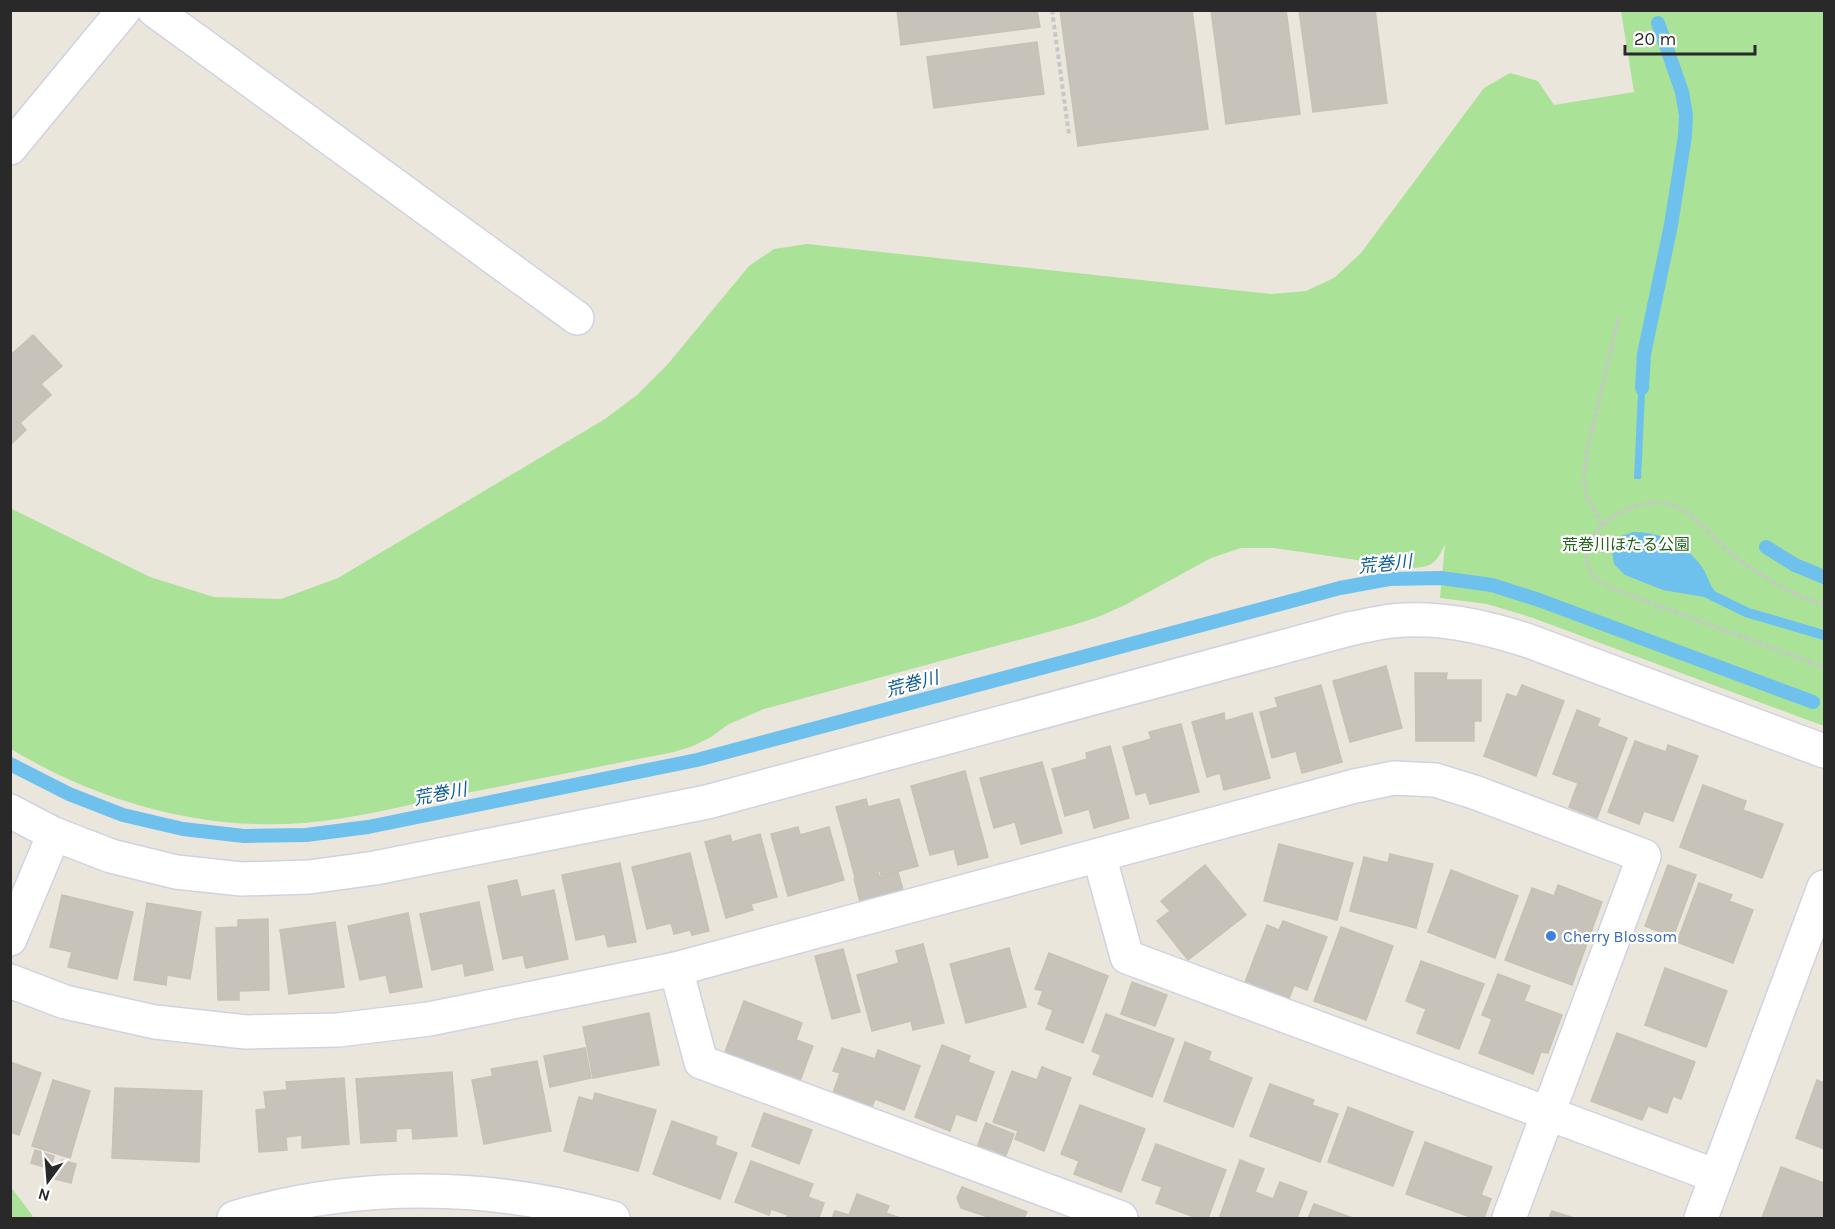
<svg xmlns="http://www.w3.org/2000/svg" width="1835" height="1229" font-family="Karla,'Noto Sans JP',sans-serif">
	<rect width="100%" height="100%" fill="#ebe6db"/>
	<g fill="#aae297">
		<path d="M1621,11H1824V726L1533,618L1487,604L1440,598L1445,544C1436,563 1433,567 1412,568L1274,548H1241L1211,558L1125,605L1098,617L1070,626L764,709L729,724L711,737L693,746L674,752C601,766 529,781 456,795C406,805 355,819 304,823C201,831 99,802 11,749L10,508L150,577L214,597L281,599L338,578L605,419L637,395L667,365L749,266L774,249L807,244L1271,294L1306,291L1334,278L1361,253L1484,88L1510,73L1538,81L1554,105L1634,92Z"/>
		<polygon points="11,1187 32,1215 33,1218 11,1218"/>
	</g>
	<g fill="#6ec0ed">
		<polygon points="1639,371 1646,371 1641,479 1634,479"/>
		<path d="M1633,532C1661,532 1686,544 1702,567C1708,575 1709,586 1716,592L1749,608L1824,630L1823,640L1745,617L1704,597L1663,590L1625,575L1614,564L1612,550L1619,537Z"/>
	</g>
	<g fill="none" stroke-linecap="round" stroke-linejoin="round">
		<g stroke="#6ec0ed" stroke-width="14">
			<polyline points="1642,388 1644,354 1671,225 1685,136 1686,115 1682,92 1658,23"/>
			<polyline points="1766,547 1795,565 1824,577"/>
			<polyline points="10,764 69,794 123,815 183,829 244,836 306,835 368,827 697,760 1340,588 1389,579 1441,578 1492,585 1539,600 1813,702"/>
		</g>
	</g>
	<g fill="#c7c2ba" stroke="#c6c2b5" stroke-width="1.5">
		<polygon points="897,10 1037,10 1040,27 901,45"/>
		<polygon points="1060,10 1192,10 1208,129 1078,146"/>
		<polygon points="1211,10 1286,10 1300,114 1226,124"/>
		<polygon points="1299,10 1375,10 1387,103 1313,112"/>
		<polygon points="1037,42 1044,94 934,108 927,57"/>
		<polygon points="33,335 62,366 41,384 51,395 20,423 26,430 10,445 10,351 13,353"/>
		<polygon points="1386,666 1402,728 1350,742 1333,681"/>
		<polygon points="1415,673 1447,673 1446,680 1481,680 1481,721 1474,721 1474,741 1416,741"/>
		<polygon points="1321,685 1342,762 1302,773 1296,751 1272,758 1260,712 1278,707 1275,698"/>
		<polygon points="1522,685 1564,701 1536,776 1484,756 1507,694 1517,697"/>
		<polygon points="1577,710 1600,719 1597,726 1627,738 1597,818 1569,807 1578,783 1553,774"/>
		<polygon points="1224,713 1225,721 1252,713 1270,778 1224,790 1220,773 1207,777 1192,722"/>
		<polygon points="1181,724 1199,792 1150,804 1146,792 1136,795 1123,747 1151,739 1149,732"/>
		<polygon points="1635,741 1666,752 1668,745 1698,756 1673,821 1644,811 1639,824 1608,812"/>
		<polygon points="1110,746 1129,818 1094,828 1089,809 1065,816 1052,769 1087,759 1086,753"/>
		<polygon points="1042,762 1062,833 1021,844 1015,822 994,828 980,778"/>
		<polygon points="965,771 988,857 958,865 954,849 930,855 911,786"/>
		<polygon points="1703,785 1746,801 1743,810 1783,824 1762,878 1680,847"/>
		<polygon points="866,799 868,807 899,799 918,866 881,876 880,871 855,877 836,807"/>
		<polygon points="798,827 800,835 829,827 844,880 788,896 771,834"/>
		<polygon points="760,834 777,897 751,904 753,910 726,918 705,842 730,835 732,842"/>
		<polygon points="1279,844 1353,863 1337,920 1264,901"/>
		<polygon points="690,853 709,931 692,935 690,930 674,934 671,923 647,929 632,867"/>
		<polygon points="1390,854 1433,864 1416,928 1350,911 1364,857 1388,863"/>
		<polygon points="620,863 636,942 608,947 605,934 576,940 562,875"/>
		<polygon points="1205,865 1246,915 1188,960 1157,921 1170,911 1161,901"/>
		<polygon points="1668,865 1696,875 1673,937 1645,926"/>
		<polygon points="1451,870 1518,896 1495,958 1428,932"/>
		<polygon points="898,872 903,890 860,902 854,878 878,873 880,878"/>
		<polygon points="517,880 521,897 554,890 568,959 526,968 523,955 503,959 488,886"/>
		<polygon points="1699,883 1732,895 1729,901 1753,910 1733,963 1677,942"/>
		<polygon points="1558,885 1602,902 1572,985 1505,960 1532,888 1554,896"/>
		<polygon points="62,895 133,912 117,979 68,967 72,952 50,947"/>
		<polygon points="479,902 493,970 465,976 463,963 432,970 420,914"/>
		<polygon points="147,903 201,912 190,979 167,975 166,985 134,980"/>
		<polygon points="408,913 422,987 390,993 386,975 360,980 348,926"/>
		<polygon points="268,919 269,990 239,991 239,1000 218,1000 216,928 238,927 238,920"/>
		<polygon points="1283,921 1327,937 1307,990 1294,985 1289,999 1245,982 1267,925 1279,930"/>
		<polygon points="335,922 344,987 289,994 280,930"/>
		<polygon points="1341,927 1393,946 1366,1020 1314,1001"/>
		<polygon points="923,944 944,1023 913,1030 911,1021 872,1031 857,975 899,963 896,951"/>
		<polygon points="1009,948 1026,1007 966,1023 950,964"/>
		<polygon points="843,949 860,1012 832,1019 815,956"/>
		<polygon points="1049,953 1108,976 1083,1043 1046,1029 1053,1010 1038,1004 1043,991 1035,989"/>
		<polygon points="1421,961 1484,984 1459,1049 1417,1033 1426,1009 1406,1001"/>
		<polygon points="1665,968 1727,991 1706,1047 1645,1025"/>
		<polygon points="1498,974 1530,986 1524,1001 1562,1015 1548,1053 1541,1052 1533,1074 1479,1053 1492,1019 1482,1015"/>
		<polygon points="1132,982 1167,995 1155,1026 1121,1014"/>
		<polygon points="744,1001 802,1023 796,1040 813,1046 800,1081 725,1052"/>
		<polygon points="649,1013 659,1065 593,1078 583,1027"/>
		<polygon points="1106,1014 1174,1039 1152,1097 1093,1074 1101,1055 1092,1051"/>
		<polygon points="1617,1033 1695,1062 1681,1099 1673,1096 1667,1113 1648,1106 1642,1120 1591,1101"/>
		<polygon points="1185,1042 1211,1052 1208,1060 1252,1078 1233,1127 1164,1101"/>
		<polygon points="942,1045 970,1056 968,1062 994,1072 976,1121 956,1114 950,1131 915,1117"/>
		<polygon points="585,1048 591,1078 550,1087 544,1056"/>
		<polygon points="842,1048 875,1059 878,1050 920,1066 904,1110 875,1099 872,1107 833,1093 840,1073 833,1071"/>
		<polygon points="537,1061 551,1131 484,1144 472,1080 493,1076 491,1069"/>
		<polygon points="10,1062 41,1073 19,1135 10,1132"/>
		<polygon points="1042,1067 1071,1078 1044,1151 1015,1139 1018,1131 993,1122 1012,1071 1037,1080"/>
		<polygon points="452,1072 457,1136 413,1139 412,1128 396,1129 396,1141 361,1143 356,1079"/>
		<polygon points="344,1078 349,1144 302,1148 302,1135 286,1137 287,1150 259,1152 256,1110 266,1109 264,1092 287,1090 286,1082"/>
		<polygon points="53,1080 90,1091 70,1158 32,1146"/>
		<polygon points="1817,1080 1824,1083 1824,1149 1796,1138"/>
		<polygon points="1270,1084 1314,1100 1312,1105 1338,1114 1320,1162 1250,1136"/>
		<polygon points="115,1088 202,1091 199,1162 112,1158"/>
		<polygon points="595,1093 656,1110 638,1171 564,1151 579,1097 593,1101"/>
		<polygon points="1080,1105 1145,1129 1121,1192 1074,1174 1079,1161 1061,1154"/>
		<polygon points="1348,1107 1413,1132 1393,1186 1328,1162"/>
		<polygon points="764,1113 812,1130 799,1164 752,1146"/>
		<polygon points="672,1121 717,1137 715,1145 737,1153 720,1199 653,1174"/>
		<polygon points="986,1123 1014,1134 1005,1158 977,1147"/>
		<polygon points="1425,1142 1492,1167 1481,1195 1491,1199 1484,1218 1473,1218 1406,1194"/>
		<polygon points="1156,1144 1226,1170 1208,1218 1197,1218 1156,1203 1162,1187 1142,1180"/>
		<polygon points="35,1150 54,1156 50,1169 31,1163"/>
		<polygon points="62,1160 76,1164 71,1183 55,1179"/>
		<polygon points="1240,1160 1264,1169 1255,1192 1273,1199 1280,1182 1307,1192 1297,1218 1226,1218 1220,1216"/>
		<polygon points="751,1161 813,1184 808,1197 824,1203 819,1218 786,1218 788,1215 771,1209 769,1215 735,1202"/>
		<polygon points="1781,1167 1824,1183 1824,1218 1762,1218"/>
		<polygon points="962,1187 1027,1212 1024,1218 991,1218 961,1208 957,1198"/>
		<polygon points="857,1194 889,1206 886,1213 900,1218 832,1218 835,1211 849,1215"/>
		<polygon points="1314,1204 1353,1218 1308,1218"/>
		<polygon points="1552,1211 1574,1218 1549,1218"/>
	</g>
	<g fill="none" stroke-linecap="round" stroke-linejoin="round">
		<defs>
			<g id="minor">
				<polyline points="154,10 577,318"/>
				<polyline points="10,148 124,10"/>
				<path d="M10,811L54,834L111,856L176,872L242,879L309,877L375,868L707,802L1349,629C1363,626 1377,623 1391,621C1437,616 1482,626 1526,640L1824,751"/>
				<polyline points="1099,855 1127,957 1716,1176"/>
				<polyline points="10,939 54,834"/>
				<polyline points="676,969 701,1062 1121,1218"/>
				<polyline points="10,981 65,1002 155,1022 246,1032 338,1030 429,1019 676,969 1355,786 1394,778 1435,780 1474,792 1644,856 1509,1218"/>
			</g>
			<g id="tertiary">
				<path d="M234,1218C359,1181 489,1183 613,1218"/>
				<polyline points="1701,1218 1824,887"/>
			</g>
		</defs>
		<use href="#minor" stroke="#d0d2e2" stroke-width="36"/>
		<use href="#tertiary" stroke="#d0d2e2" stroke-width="36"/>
		<g stroke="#c7c7c7" stroke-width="4" stroke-dasharray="4.5 3" stroke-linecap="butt">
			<polyline points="1052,10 1069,135"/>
			<polyline points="1602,525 1587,497 1584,475 1587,451 1619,316"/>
			<path d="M1824,604C1787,594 1754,572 1725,548C1705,531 1691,507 1663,503C1632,497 1568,535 1591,572C1597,581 1607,586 1616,590L1824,667"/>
		</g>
		<use href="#minor" stroke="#fff" stroke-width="33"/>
		<use href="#tertiary" stroke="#fff" stroke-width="33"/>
	</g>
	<circle fill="#3f7fe0" stroke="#fff" stroke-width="2" cx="1551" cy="936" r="6"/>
	<g text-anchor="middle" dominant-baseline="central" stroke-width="4.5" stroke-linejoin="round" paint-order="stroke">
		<g font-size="16" fill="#23651a" stroke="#fff">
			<text x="1626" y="544">荒巻川ほたる公園</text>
		</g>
		<g font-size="16" fill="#366cbe" stroke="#fff" text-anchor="start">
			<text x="1563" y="936">Cherry Blossom</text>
		</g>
		<g font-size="18" font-style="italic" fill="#0e5c98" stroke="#fff">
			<text transform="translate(1385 564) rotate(-6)">荒巻川</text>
			<text transform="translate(912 684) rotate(-15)">荒巻川</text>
			<text transform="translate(440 794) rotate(-11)">荒巻川</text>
		</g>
	</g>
	<rect width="1835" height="1229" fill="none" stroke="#292929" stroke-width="24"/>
	<g transform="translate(48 1181) rotate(196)" stroke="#ffffff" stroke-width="4.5" paint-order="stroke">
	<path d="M0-4.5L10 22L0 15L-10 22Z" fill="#292929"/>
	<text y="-9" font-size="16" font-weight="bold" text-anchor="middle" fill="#292929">N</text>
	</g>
	<path d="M1625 45v9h130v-9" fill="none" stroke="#292929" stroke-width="3"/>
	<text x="1634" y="45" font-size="18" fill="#292929" stroke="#ffffff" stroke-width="4.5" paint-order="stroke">20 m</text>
</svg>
